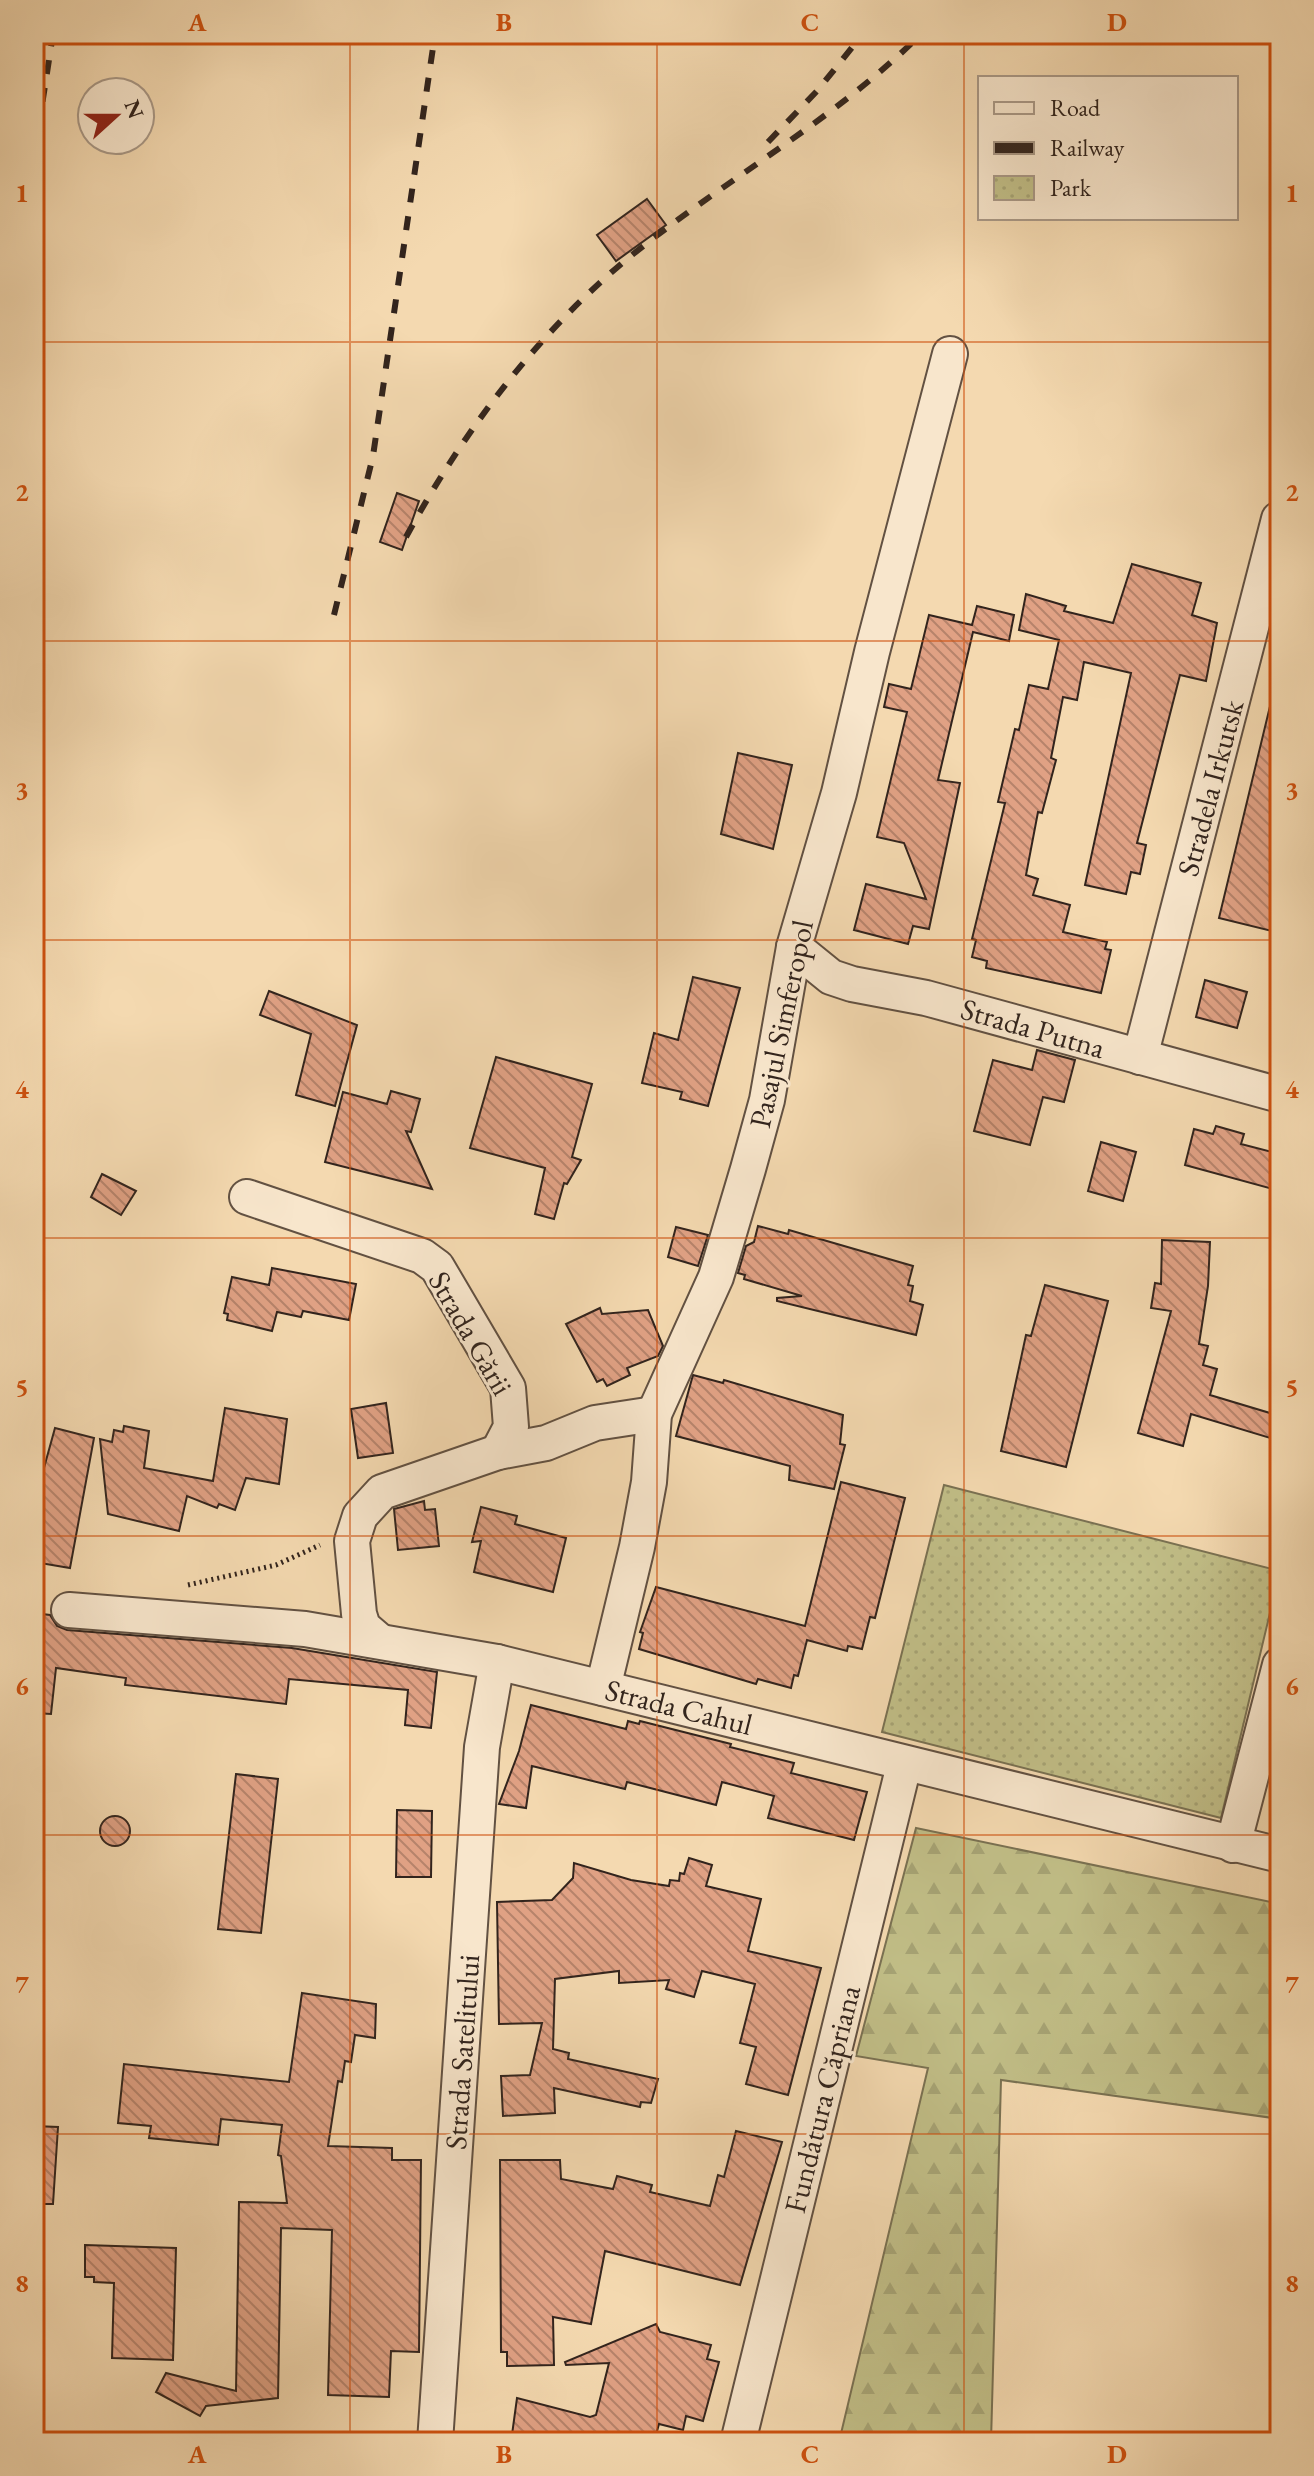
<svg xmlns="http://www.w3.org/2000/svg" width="1314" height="2476" font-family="'EB Garamond',serif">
	<defs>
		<pattern id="forest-firs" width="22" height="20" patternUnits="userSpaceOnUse" patternTransform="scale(2)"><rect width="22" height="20" fill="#c1be87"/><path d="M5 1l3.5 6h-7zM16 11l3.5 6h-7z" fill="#a6a374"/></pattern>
		<pattern id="park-dots" width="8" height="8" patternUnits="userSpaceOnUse" patternTransform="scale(2)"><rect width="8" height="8" fill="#c1be87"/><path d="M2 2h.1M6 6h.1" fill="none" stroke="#a6a374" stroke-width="1.8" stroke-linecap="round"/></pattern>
		<pattern id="building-back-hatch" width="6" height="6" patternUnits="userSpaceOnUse" patternTransform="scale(2)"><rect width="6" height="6" fill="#e0a184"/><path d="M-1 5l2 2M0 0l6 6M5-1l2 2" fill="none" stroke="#b6836b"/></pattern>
	</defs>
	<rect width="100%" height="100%" fill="#f4d9b0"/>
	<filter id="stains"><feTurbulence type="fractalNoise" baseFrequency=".0025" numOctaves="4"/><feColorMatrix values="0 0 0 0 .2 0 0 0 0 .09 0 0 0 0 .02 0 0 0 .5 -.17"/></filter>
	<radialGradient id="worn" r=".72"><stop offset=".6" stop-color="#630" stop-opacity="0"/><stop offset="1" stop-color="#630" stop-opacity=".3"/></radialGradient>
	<polygon fill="url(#forest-firs)" stroke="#7a7152" stroke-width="2" points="916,1828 1280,1904 1280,2119 1001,2080 991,2442 839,2442 928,2068 856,2056"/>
	<polygon fill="url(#park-dots)" stroke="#7a7152" stroke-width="2" points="944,1485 1280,1571 1221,1818 882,1732"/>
	<g fill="url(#building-back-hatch)" stroke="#32241d" stroke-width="2">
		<polygon points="647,199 666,225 616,261 597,235"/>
		<polygon points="397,493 419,501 402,550 380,542"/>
		<polygon points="1132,564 1201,583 1192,615 1217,623 1206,681 1180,675 1137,843 1146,845 1140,874 1131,872 1126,894 1085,885 1131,673 1084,662 1077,700 1063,697 1051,758 1056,760 1042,813 1038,812 1026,875 1038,879 1033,895 1070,905 1063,932 1107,942 1105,949 1111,950 1101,993 986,968 987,961 972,957 976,940 972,939 1005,803 998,802 1015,729 1019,730 1029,685 1048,689 1059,640 1019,630 1026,594 1066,606 1064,611 1113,623"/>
		<polygon points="977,606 1014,615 1009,641 973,632 938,780 960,783 929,929 913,926 908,944 854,930 866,884 926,899 904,843 877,837 907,712 884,707 889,684 911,689 929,615 972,625"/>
		<polygon points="1271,702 1280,703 1280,917 1276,932 1219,918"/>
		<polygon points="738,753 792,765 773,849 721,834"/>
		<polygon points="693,977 740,988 708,1106 680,1099 682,1092 642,1083 654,1033 678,1040"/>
		<polygon points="1205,980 1247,992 1237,1028 1196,1017"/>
		<polygon points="269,991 357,1025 335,1106 296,1095 311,1034 260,1015"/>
		<polygon points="1037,1050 1075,1060 1064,1102 1043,1097 1030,1145 974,1131 993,1060 1032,1070"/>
		<polygon points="496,1057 592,1084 572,1157 581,1160 567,1184 564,1183 554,1219 535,1214 545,1168 470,1148"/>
		<polygon points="391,1091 420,1099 411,1132 406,1131 432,1189 325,1162 343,1092 387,1104"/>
		<polygon points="1216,1126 1244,1134 1241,1144 1280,1154 1280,1191 1185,1165 1194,1129 1213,1134"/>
		<polygon points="1101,1142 1136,1152 1123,1201 1088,1191"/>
		<polygon points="102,1174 136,1191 121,1215 91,1197"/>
		<polygon points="758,1226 788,1234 789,1230 913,1266 908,1285 913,1286 910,1301 923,1305 916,1335 777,1301 777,1298 802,1296 744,1279 745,1275 738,1273 746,1246 754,1242"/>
		<polygon points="676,1227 708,1235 698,1266 668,1257"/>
		<polygon points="1162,1240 1210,1242 1208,1286 1199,1344 1208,1346 1203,1365 1217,1369 1210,1395 1280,1416 1280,1441 1191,1414 1183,1446 1138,1433 1171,1311 1151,1308 1155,1283 1161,1284"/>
		<polygon points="272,1268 356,1284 349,1320 303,1311 301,1317 277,1312 272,1331 227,1320 228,1314 224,1313 232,1277 269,1285"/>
		<polygon points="1045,1285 1108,1301 1066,1467 1001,1451 1026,1335 1031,1336"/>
		<polygon points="600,1308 602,1314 648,1310 663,1346 658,1356 627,1368 630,1375 607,1386 603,1379 597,1382 566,1324"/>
		<polygon points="693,1375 723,1383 724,1380 843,1415 840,1444 845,1445 834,1489 789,1480 790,1466 676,1436"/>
		<polygon points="386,1403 393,1453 358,1458 351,1409"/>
		<polygon points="225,1408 287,1419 279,1484 246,1478 235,1510 219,1504 217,1508 187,1496 179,1531 108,1514 100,1439 112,1442 114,1430 123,1432 124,1426 149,1431 144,1468 213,1481"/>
		<polygon points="55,1428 94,1438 70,1568 34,1562 34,1504"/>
		<polygon points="841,1482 905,1498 875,1618 870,1617 862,1649 848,1646 847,1651 807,1640 798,1676 794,1675 791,1688 758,1679 756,1684 639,1649 643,1633 640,1632 656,1587 805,1626"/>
		<polygon points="424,1501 425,1510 435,1509 439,1546 398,1550 394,1509"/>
		<polygon points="481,1507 517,1516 515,1524 566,1538 553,1592 474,1572 481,1541 472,1542"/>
		<polygon points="34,1613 50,1615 57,1626 67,1630 292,1648 437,1672 431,1728 405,1725 408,1690 289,1679 286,1704 125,1685 126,1678 56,1668 51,1714 34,1713"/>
		<polygon points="531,1705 626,1729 628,1721 639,1724 640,1721 731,1744 730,1747 794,1763 791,1773 867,1792 854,1840 768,1818 774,1796 722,1782 716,1805 627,1782 625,1789 532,1766 526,1808 499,1804 519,1751"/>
		<polygon points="236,1774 278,1779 261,1933 218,1929"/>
		<polygon points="397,1810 432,1811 431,1877 396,1877"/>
		<circle cx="115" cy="1831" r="15"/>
		<polygon points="689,1858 712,1865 706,1886 761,1899 748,1951 821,1968 788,2095 746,2084 756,2047 740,2043 755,1984 702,1971 694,1997 666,1989 669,1980 619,1983 619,1971 555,1979 553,2049 569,2053 568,2059 658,2079 651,2103 641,2102 640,2107 554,2088 555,2113 503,2116 501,2076 530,2075 542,2023 499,2024 497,1902 552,1900 573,1878 574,1863 631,1880 669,1886 670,1880 679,1881 680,1873 684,1874"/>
		<polygon points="302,1993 376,2004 375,2038 355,2035 351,2062 345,2061 342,2082 338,2081 328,2146 392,2148 392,2160 421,2160 419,2352 391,2351 389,2397 328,2395 332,2230 281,2228 278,2398 206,2406 200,2416 156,2392 166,2373 236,2391 239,2202 287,2203 281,2156 278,2155 282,2125 221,2119 218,2145 149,2138 151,2126 118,2123 124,2064 289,2082"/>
		<polygon points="34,2126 58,2127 53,2204 34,2204"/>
		<polygon points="736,2131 782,2142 740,2285 605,2251 591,2324 553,2317 554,2365 507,2366 507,2352 501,2352 500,2160 560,2160 561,2179 613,2189 617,2176 652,2185 650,2192 710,2206 718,2175 724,2177"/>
		<polygon points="85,2245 176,2248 173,2360 112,2358 114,2283 94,2282 94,2277 85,2277"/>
		<polygon points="656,2324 660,2332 711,2345 707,2359 719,2362 703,2421 686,2416 683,2430 659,2424 654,2442 511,2442 517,2398 590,2417 596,2415 609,2363 566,2365 565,2362"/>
	</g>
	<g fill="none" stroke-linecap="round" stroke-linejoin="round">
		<defs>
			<g id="minor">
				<polyline points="794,947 831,977 852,984 926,998 1280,1095"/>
				<polyline points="1140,1057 1279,519"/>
				<polyline points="247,1197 422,1256 437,1267 508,1388 511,1427 498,1452"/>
				<polyline points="69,1610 305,1629 497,1662 1280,1855"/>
				<polyline points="377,1639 363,1627 359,1614 352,1541 360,1516 382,1492 498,1452 546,1443 595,1423 654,1414"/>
				<polyline points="603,1688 637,1547 649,1482 654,1414 716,1277 748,1169 767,1100 794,947 839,793 872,652 950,354"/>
				<polyline points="1233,1845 1280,1665"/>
				<polyline points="740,2434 904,1765"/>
				<polyline points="435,2442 482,1747 497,1662"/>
			</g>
		</defs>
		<use href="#minor" stroke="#625142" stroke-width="38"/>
		<polyline stroke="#32241d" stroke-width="5" stroke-dasharray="2 4" stroke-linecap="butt" points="188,1585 276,1565 320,1545"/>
		<use href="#minor" stroke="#f8e6cc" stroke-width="34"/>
		<g stroke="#32241d" stroke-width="6" stroke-dasharray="14 14" stroke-linecap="butt">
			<polyline points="768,142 817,91 863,34"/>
			<polyline points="34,157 53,34"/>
			<path d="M406,537C463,432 535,336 627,259C721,182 835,120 921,34"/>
			<polyline points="334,615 373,456 435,34"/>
		</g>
	</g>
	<path fill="none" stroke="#cd510f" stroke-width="2" stroke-opacity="0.55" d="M350,34V2442M657,34V2442M964,34V2442M34,342H1280M34,641H1280M34,940H1280M34,1238H1280M34,1536H1280M34,1835H1280M34,2134H1280"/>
	<g text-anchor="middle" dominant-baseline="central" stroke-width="6" stroke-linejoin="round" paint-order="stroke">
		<g font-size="30" fill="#32241d" stroke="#f8e6cc">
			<text transform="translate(1210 788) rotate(-75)">Stradela Irkutsk</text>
			<text transform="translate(781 1024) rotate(-78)">Pasajul Simferopol</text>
			<text transform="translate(1033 1028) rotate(16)">Strada Putna</text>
			<text transform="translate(471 1333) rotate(60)">Strada Gării</text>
			<text transform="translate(679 1707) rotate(14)">Strada Cahul</text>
			<text transform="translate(462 2052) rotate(-86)">Strada Satelitului</text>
			<text transform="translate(822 2099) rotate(-76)">Fundătura Căpriana</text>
		</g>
	</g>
	<rect width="1314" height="2476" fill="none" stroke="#f4d9b0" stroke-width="88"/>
	<rect x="978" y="76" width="260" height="144" fill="#f8e6cc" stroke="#a99886" stroke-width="2"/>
	<rect x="994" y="102" width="40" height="12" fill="#f8e6cc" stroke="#a99886" stroke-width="2"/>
	<text x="1050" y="116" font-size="24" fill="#32241d">Road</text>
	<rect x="994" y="142" width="40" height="12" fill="#32241d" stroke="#a99886" stroke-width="2"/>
	<text x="1050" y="156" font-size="24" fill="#32241d">Railway</text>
	<rect x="994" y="176" width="40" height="24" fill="url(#park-dots)" stroke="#a99886" stroke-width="2"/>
	<text x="1050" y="196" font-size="24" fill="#32241d">Park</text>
	<g transform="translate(116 116) rotate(69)"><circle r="38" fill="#f8e6cc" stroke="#a99886" stroke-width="2"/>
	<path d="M0-6L14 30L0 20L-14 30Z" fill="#8f2418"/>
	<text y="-12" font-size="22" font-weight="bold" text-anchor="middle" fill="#32241d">N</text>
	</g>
	<rect x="44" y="44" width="1226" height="2388" fill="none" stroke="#cd510f" stroke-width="3"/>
	<g font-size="26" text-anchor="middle" font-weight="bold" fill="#cd510f">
		<text x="197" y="31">A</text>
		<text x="504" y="31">B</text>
		<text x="810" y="31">C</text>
		<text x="1117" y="31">D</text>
		<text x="22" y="202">1</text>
		<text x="1292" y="202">1</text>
		<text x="22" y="501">2</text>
		<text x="1292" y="501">2</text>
		<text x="22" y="799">3</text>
		<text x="1292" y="799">3</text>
		<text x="22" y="1098">4</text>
		<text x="1292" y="1098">4</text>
		<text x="22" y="1396">5</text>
		<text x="1292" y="1396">5</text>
		<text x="22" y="1695">6</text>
		<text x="1292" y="1695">6</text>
		<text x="22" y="1993">7</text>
		<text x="1292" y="1993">7</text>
		<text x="22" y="2292">8</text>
		<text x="1292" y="2292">8</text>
		<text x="197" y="2463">A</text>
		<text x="504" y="2463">B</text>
		<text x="810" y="2463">C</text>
		<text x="1117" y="2463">D</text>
	</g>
	<rect width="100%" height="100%" filter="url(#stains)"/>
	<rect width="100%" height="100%" fill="url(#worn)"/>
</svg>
